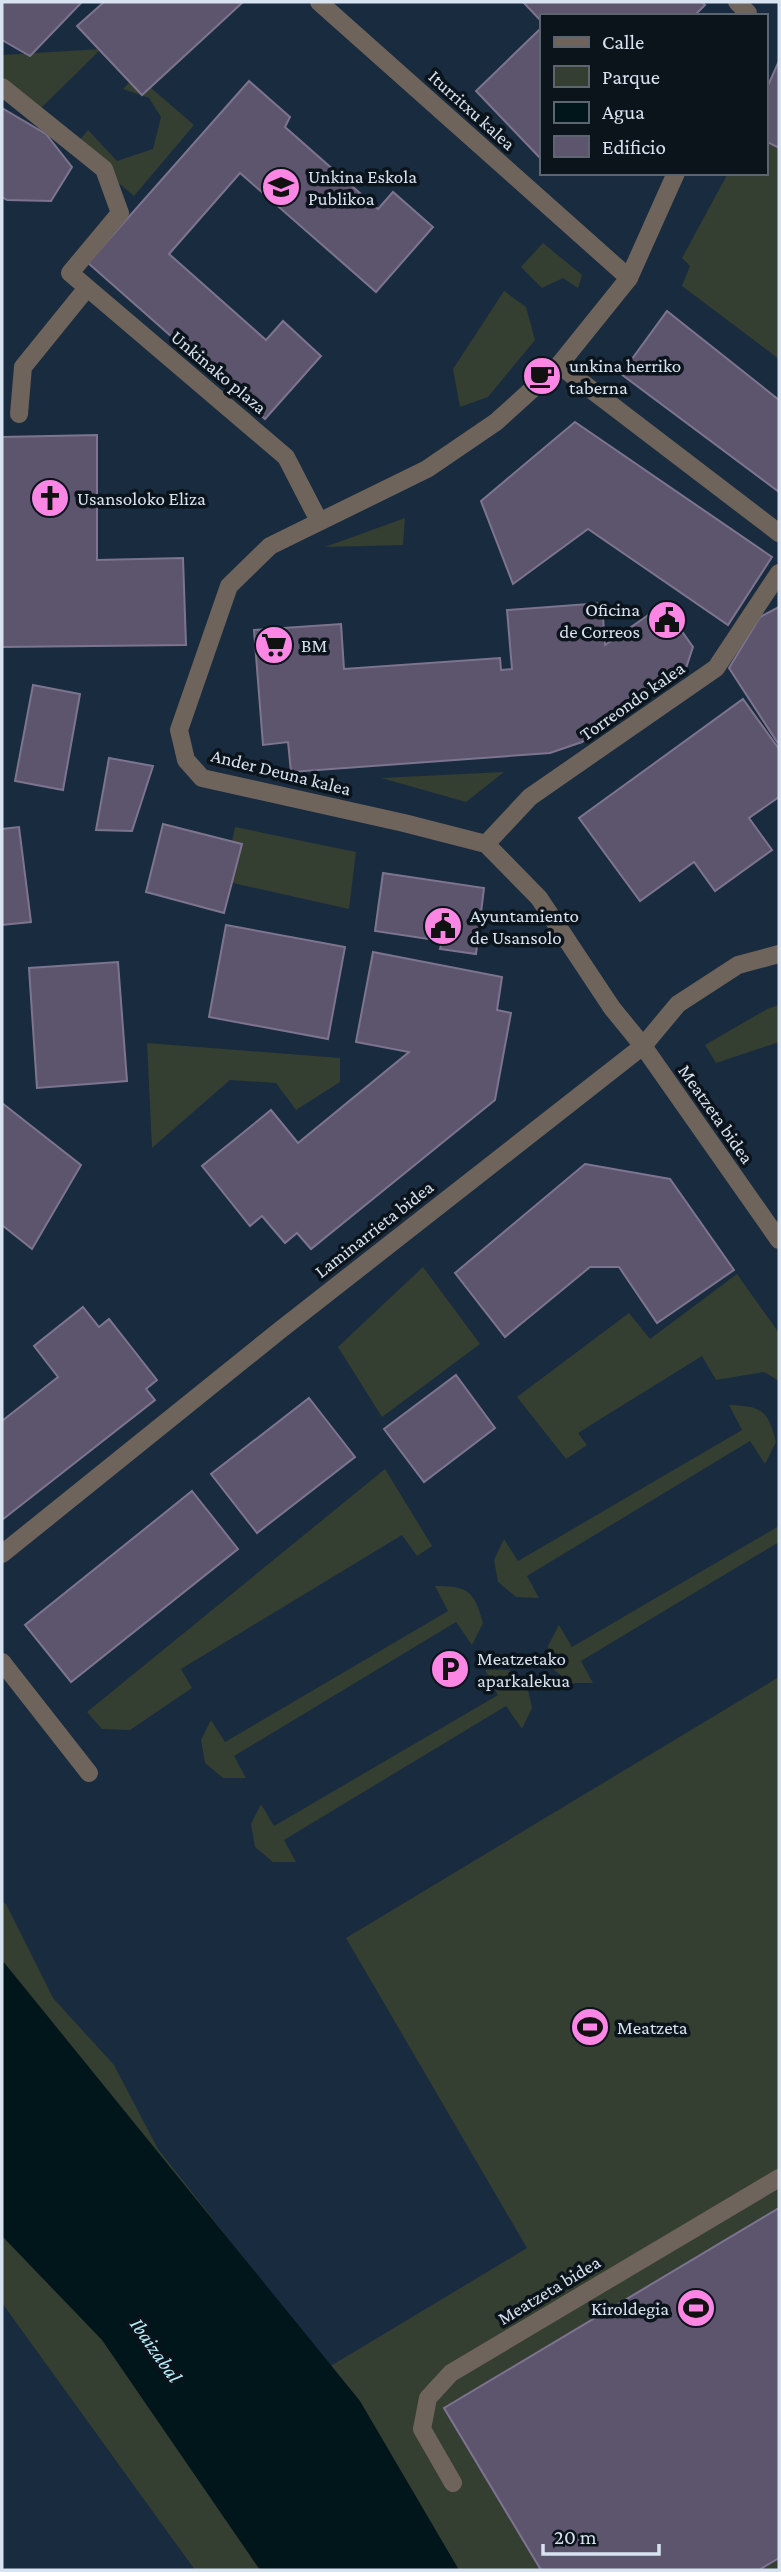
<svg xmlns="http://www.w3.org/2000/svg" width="781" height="2572" font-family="'Crimson Pro',serif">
	<rect width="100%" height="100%" fill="#192b3e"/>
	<g fill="#343e31">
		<polygon points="101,49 38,111 2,76 2,55"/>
		<polygon points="136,75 194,125 134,196 75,146 88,130 117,161 153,149 161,117 149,98 123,89"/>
		<polygon points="765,142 779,149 779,359 682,286 690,266 682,258 728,173 765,173"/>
		<polygon points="543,243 582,275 578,288 563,278 542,288 521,267"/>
		<polygon points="504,291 526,307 535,340 488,397 460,407 453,369"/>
		<polygon points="405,518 403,545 325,547"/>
		<polygon points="504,772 466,802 381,778"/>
		<polygon points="235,827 356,852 349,909 224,881"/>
		<polygon points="779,1005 779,1042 716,1063 705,1045 767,1009"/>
		<polygon points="147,1043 340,1058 340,1082 296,1110 276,1083 230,1080 152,1148"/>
		<polygon points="423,1267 480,1344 382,1417 338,1347"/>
		<polygon points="737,1274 779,1333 779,1381 764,1372 716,1380 702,1356 578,1433 587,1445 566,1459 517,1397 629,1313 650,1339"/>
		<path d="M729,1405C762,1406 768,1410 776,1442L765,1464L750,1441L527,1576L539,1598L516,1597L498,1582L494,1560L504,1539L518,1561L742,1430Z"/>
		<polygon points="385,1469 432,1546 417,1556 402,1535 181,1669 192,1688 130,1730 102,1729 87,1712"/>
		<polygon points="779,1526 779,1542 581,1661 593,1683 570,1683 552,1668 548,1646 559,1625 572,1647"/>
		<path d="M435,1586C469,1586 474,1591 483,1623L472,1645L456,1622L234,1756L246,1778H223L205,1763L201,1740L211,1720L225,1742L448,1611Z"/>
		<polygon points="485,1670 509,1670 527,1685 532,1708 522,1729 506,1706 284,1840 296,1862 273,1862 255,1847 251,1824 261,1804 274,1826 498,1695"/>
		<polygon points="779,1677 779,2570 195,2570 2,2303 2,1902 6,1904 53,1998 114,2065 158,2149 329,2367 527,2248 346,1938"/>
	</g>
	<polygon fill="#00161b" points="2,1960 360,2401 459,2570 260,2570 102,2340 2,2236"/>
	<g fill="#5d556d" stroke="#7d7490" stroke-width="2">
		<polygon points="2,2 82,2 30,56 2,40"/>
		<polygon points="104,2 241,2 242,3 142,95 77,26"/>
		<polygon points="523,2 702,2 705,5 694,16 541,16 541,21"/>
		<polygon points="541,28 541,159 476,91"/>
		<polygon points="779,61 779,148 765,141 765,92"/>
		<polygon points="249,81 290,117 285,127 378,209 393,192 433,227 376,292 240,173 169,254 266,340 283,321 321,356 265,419 88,263"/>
		<polygon points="2,108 46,134 72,167 51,201 7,200 2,197"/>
		<polygon points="667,311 779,400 779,492 621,374"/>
		<polygon points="575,422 772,557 728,625 588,529 513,584 481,501"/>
		<polygon points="97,435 97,560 183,558 186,645 2,647 2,437"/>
		<polygon points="602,603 605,645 663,605 693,647 685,671 582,742 550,753 291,772 288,742 263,745 254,630 341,624 344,669 500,658 501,670 512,669 507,610"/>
		<polygon points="779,607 779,745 729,668 760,617"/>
		<polygon points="33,685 80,694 63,790 15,781"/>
		<polygon points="743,699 779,749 779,797 749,818 772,850 715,891 694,862 640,901 579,818"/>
		<polygon points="109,758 153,766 132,831 96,830"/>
		<polygon points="163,824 242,844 224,913 146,892"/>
		<polygon points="19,827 31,922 2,925 2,829"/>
		<polygon points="383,873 484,888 476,954 440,949 442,941 375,931"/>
		<polygon points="226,925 345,947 328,1039 209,1017"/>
		<polygon points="373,952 502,977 497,1010 511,1013 495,1100 311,1249 297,1233 285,1243 262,1216 250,1226 202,1166 271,1110 298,1143 409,1052 356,1042"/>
		<polygon points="118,962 127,1081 37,1088 29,968"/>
		<polygon points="2,1103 81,1165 32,1249 2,1225"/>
		<polygon points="585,1164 670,1179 734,1270 657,1323 619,1267 590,1267 505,1337 455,1273"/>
		<polygon points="83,1307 99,1327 109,1319 157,1380 146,1389 155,1400 2,1520 2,1421 58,1377 34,1346"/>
		<polygon points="456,1375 495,1428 424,1482 384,1429"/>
		<polygon points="309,1398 355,1457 257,1533 211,1474"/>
		<polygon points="192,1491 238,1549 71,1682 25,1625"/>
		<polygon points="779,2208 779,2558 759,2570 541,2570 444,2408"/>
	</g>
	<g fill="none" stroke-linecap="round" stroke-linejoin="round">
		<g stroke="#6f645b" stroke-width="18">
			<polyline points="319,2 629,278"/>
			<polyline points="737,2 748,13"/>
			<polyline points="2,87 104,169 120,213 70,273 286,457 319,521"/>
			<polyline points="676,173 629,278 559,365 496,422 427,469 270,546 229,586 179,730 186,760 202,778 404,823 486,844 539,898 612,1008 643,1046 779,1240"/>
			<polyline points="559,365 779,533"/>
			<polyline points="19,414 23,367 87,288"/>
			<polyline points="486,844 530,797 716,668 779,573"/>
			<polyline points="2,1554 279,1331 643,1046 678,1004 738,965 779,954"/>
			<polyline points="2,1662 89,1773"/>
			<polyline points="453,2483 422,2429 428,2398 451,2373 779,2178"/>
		</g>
	</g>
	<defs>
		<symbol id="school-disc" viewBox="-11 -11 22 22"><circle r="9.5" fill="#fc86e4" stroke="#0b131b"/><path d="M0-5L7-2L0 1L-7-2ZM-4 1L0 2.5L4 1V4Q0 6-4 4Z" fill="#111"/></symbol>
		<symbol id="cafe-disc" viewBox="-11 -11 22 22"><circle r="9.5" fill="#fc86e4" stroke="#0b131b"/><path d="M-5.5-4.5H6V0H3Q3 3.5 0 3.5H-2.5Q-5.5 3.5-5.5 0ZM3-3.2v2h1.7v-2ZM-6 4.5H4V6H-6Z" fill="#111"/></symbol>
		<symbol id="church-disc" viewBox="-11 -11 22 22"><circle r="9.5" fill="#fc86e4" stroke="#0b131b"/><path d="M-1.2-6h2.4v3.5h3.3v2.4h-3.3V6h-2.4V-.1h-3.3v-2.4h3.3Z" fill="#111"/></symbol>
		<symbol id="civic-disc" viewBox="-11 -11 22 22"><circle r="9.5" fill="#fc86e4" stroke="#0b131b"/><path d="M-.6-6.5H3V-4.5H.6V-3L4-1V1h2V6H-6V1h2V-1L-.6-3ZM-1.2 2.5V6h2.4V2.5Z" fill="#111"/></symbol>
		<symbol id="supermarket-disc" viewBox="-11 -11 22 22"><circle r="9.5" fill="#fc86e4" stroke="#0b131b"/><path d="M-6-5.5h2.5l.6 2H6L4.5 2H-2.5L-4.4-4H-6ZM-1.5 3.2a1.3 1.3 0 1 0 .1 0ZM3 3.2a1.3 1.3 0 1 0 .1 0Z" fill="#111"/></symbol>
		<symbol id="parking-disc" viewBox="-11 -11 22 22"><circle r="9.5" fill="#fc86e4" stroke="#0b131b"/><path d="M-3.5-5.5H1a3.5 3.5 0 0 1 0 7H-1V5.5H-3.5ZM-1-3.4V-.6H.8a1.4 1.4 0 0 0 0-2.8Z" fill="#111"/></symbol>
		<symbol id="stadium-disc" viewBox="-11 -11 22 22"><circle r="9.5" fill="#fc86e4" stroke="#0b131b"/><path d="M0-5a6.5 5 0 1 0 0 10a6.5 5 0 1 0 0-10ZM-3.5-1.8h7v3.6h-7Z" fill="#111"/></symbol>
	</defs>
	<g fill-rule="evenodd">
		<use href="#school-disc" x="259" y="165" width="44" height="44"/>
		<use href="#cafe-disc" x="520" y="354" width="44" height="44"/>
		<use href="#church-disc" x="28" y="476" width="44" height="44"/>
		<use href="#civic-disc" x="645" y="598" width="44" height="44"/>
		<use href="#supermarket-disc" x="252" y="623" width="44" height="44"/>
		<use href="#civic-disc" x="421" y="904" width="44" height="44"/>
		<use href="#parking-disc" x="428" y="1647" width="44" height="44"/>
		<use href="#stadium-disc" x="568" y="2005" width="44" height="44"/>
		<use href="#stadium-disc" x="674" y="2286" width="44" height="44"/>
	</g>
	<g text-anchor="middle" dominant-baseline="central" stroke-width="7" stroke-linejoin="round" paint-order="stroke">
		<g font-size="19" fill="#d7e3f0" stroke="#0b131b">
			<text transform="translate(472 110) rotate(42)">Iturritxu kalea</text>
			<text transform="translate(219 372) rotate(40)">Unkinako plaza</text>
			<text transform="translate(632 701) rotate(-35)">Torreondo kalea</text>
			<text transform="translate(281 772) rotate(14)">Ander Deuna kalea</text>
			<text transform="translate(716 1114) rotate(55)">Meatzeta bidea</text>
			<text transform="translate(374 1229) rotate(-38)">Laminarrieta bidea</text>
			<text transform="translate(549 2290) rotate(-31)">Meatzeta bidea</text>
		</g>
		<g font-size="19" fill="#d7e3f0" stroke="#0b131b" text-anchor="start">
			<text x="308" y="176">Unkina Eskola<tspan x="308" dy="22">Publikoa</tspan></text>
			<text x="569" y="365">unkina herriko<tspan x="569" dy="22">taberna</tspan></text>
			<text x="77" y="498">Usansoloko Eliza</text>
			<text x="640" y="609" text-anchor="end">Oficina<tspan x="640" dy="22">de Correos</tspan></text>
			<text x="301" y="645">BM</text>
			<text x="470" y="915">Ayuntamiento<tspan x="470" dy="22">de Usansolo</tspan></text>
			<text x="477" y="1658">Meatzetako<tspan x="477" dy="22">aparkalekua</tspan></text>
			<text x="617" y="2027">Meatzeta</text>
			<text x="669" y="2308" text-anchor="end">Kiroldegia</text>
		</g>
		<g font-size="21" font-style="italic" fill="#b9eefb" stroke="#0b131b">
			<text transform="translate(156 2350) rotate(55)">Ibaizabal</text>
		</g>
	</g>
	<rect width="781" height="2572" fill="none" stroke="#d7e3f0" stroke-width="7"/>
	<rect x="540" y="14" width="228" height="161" fill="#0b131b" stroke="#5d6670" stroke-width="2"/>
	<rect x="554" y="37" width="35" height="10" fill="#6f645b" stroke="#5d6670" stroke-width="2"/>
	<text x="602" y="49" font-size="21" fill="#d7e3f0">Calle</text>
	<rect x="554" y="66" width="35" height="21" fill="#343e31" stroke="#5d6670" stroke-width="2"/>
	<text x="602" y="84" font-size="21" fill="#d7e3f0">Parque</text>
	<rect x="554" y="102" width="35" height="21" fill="#00161b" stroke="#5d6670" stroke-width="2"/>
	<text x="602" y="119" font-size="21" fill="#d7e3f0">Agua</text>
	<rect x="554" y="136" width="35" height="21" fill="#5d556d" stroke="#5d6670" stroke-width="2"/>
	<text x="602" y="154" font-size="21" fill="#d7e3f0">Edificio</text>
	<path d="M543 2544v10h116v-10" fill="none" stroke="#d7e3f0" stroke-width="3.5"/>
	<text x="554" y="2544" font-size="21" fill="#d7e3f0" stroke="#0b131b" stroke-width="5" paint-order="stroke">20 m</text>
</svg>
